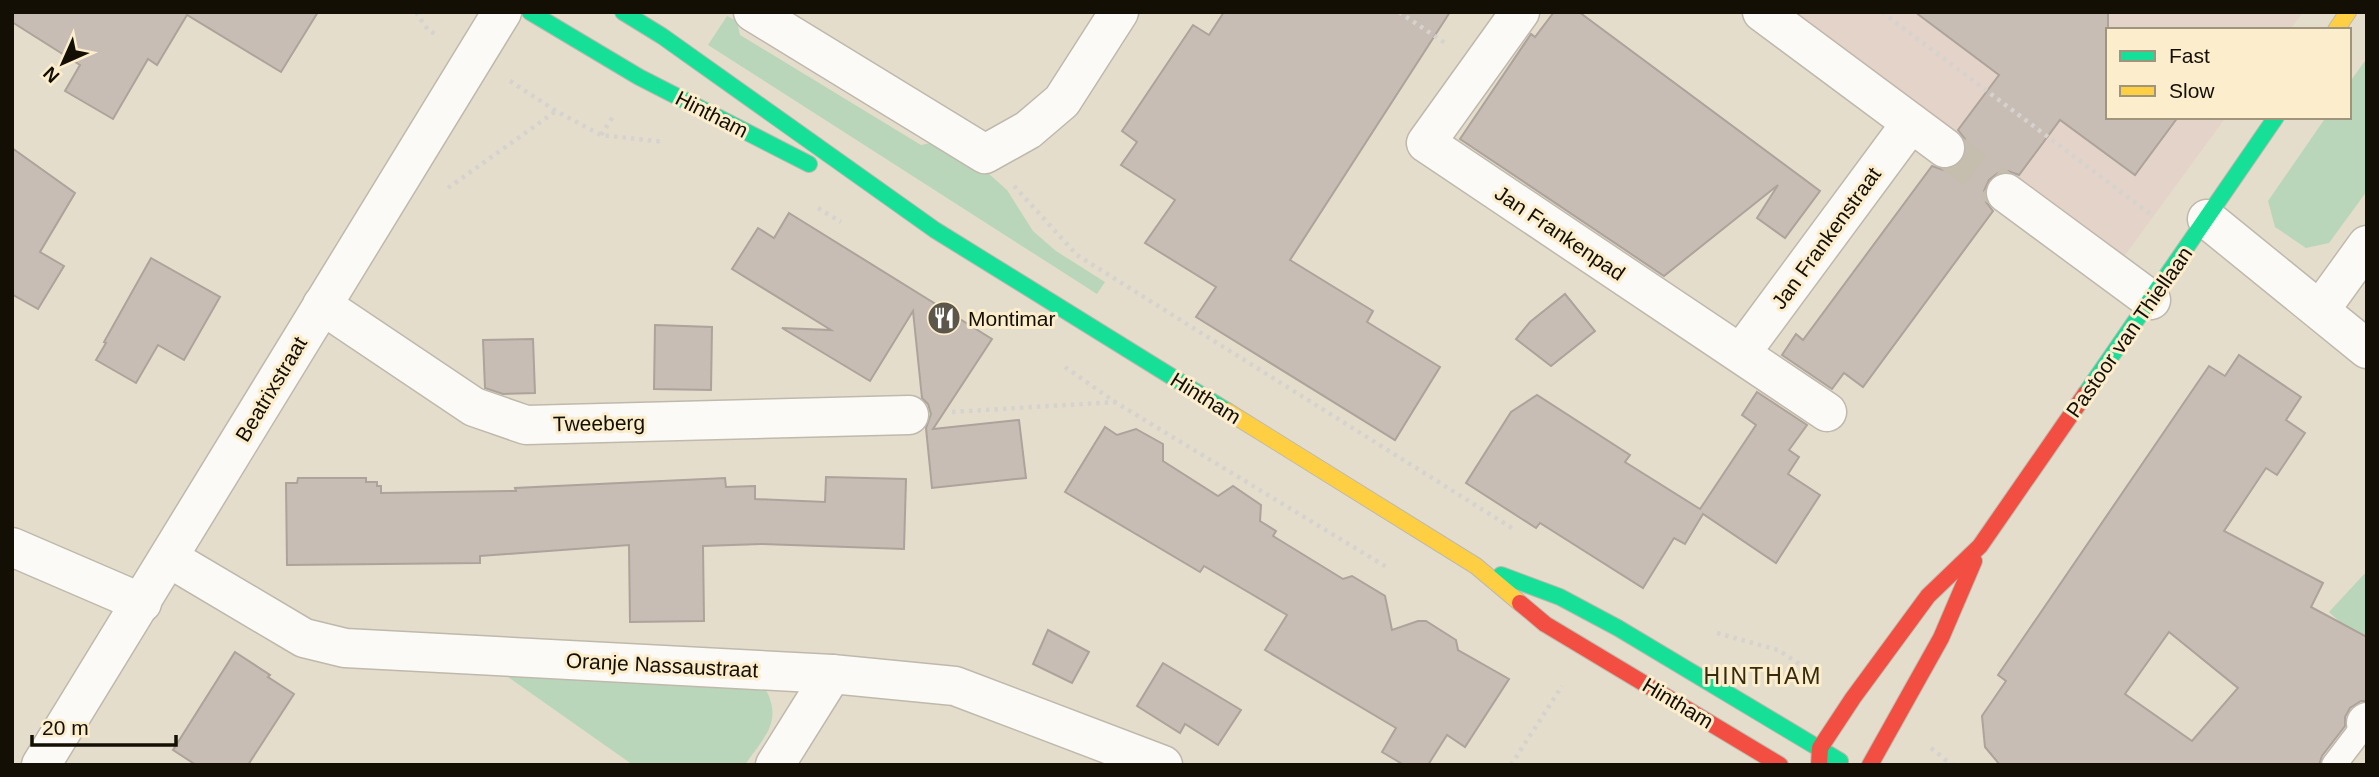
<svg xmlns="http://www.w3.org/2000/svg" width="2379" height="777" font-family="Helvetica,sans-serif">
	<rect width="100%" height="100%" fill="#e4ddcc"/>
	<polygon fill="#e4d3c8" points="1785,12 2303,12 2290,30 2108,30 2108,117 2226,117 2120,262"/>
	<g fill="#bad6ba">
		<polygon points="727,16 737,21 740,35 921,145 940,141 979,165 1007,190 1033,231 1056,251 1105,282 1097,294 708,45"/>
		<polygon points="2367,58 2367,191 2329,243 2306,248 2275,227 2268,201 2326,117 2349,117 2349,83"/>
		<polygon points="2367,571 2367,647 2329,612"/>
		<path d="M508,677L587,678L764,686C784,722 765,735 745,765H633Z"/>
	</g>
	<g fill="#c7bdb4" stroke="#ada39a" stroke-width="2" fill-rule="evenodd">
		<polygon points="12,12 318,12 281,72 187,15 157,65 148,59 113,119 65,91 80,65 12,22"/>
		<polygon points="1224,12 1450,12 1290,260 1373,311 1367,322 1440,367 1395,440 1196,317 1216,287 1145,243 1175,200 1121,165 1137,142 1122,131 1193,25 1209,35"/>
		<polygon points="1554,12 1579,12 1820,191 1785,238 1757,218 1778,185 1664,276 1460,139 1531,34 1535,37"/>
		<polygon points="1915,12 2108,12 2108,117 2178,117 2135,175 2060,120 2019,175 2008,171 1998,173 1989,180 1984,191 1986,202 1993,211 1863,387 1844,373 1832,389 1782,355 1796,334 1803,340 1932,166 1943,170 1954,168 1962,162 1967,150 1965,139 1958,130 1999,75"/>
		<polygon points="12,148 75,193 40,252 64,266 38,309 13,295 12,297"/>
		<polygon points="789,213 992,339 933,429 1019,420 1026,478 932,488 926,428 931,414 928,404 922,398 913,311 870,381 782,328 831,330 732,269 758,228 774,238"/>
		<polygon points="151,258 220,297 184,360 158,345 136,383 96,360 106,343 104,342"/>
		<polygon points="1565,294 1595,331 1551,366 1516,339 1530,322"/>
		<polygon points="655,325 712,327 711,390 654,389"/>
		<polygon points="533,339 535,393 503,394 485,388 483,340"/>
		<path d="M2239,355L2301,397L2286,420L2305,433L2277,475L2266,468L2224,531L2323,583L2311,607L2367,637V701H2361L2350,708L2345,717V726L2322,756L2319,765H2000L1985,747L1982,716L2006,681L1998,675L2209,366L2225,376ZM2169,632L2238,688L2192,741L2125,694Z"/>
		<polygon points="1757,392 1807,425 1789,450 1799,457 1788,474 1820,495 1776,563 1703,514 1685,544 1674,538 1643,588 1540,523 1536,528 1466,483 1511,412 1537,395 1630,455 1625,462 1700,509 1756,425 1742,415"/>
		<polygon points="1105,427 1117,435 1136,429 1163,444 1163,461 1218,496 1233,486 1261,505 1260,521 1276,531 1273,536 1343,579 1352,576 1385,596 1392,630 1418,621 1426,621 1456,640 1458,650 1509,679 1465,747 1447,735 1428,765 1404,765 1382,752 1396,728 1265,650 1287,615 1204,566 1200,572 1065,492"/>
		<polygon points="826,477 906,479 904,549 761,544 703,546 704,621 630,622 629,545 480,556 480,563 287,565 286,483 297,483 298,478 366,478 366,482 377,482 377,486 381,486 381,493 516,491 515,488 725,478 726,487 755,486 755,499 825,502"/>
		<polygon points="1048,630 1089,652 1072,683 1033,664"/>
		<polygon points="235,652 270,675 268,677 294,694 248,765 196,765 173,750"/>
		<polygon points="1163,663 1241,710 1218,745 1185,724 1180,733 1137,706"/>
	</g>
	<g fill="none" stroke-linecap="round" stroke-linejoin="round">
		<polyline stroke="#c5beae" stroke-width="38" stroke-dasharray="38 19" stroke-linecap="butt" points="1945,148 2006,193"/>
		<defs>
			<polyline id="lane" points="2334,765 2366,723"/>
			<g id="street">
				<polyline points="753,12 985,154 1028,130 1062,101 1119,12"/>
				<polyline points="1520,12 1426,143 1827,412"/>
				<polyline points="1762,12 1945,148"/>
				<polyline points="2006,193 2151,300"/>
				<polyline points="2207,219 2367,349"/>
				<polyline points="322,305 474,407 526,425 909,415"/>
				<polyline points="2320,310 2367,245"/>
				<polyline points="1741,353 1911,123"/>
				<polyline points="12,547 142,603"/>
				<polyline points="169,558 304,638 345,648 832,674 955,686 1163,765"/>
				<polyline points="2366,723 2367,722"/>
				<polyline points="41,765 502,12"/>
				<polyline points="775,765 832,674"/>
			</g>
			<g id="fast">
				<polyline points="530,12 639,77 809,164"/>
				<polyline points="623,12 662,36 935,230 1227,411"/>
				<polyline points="2086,393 2276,117"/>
				<polyline points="1501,575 1560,597 1618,628 1840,761"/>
			</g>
			<g id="slow">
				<polyline points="2336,30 2348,12"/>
				<polyline points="1227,411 1476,566 1520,603"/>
			</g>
			<g id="jam">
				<polyline points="1520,603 1545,624 1780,765"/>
				<polyline points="1819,765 1820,748 1853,698 1928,596 1980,546 2086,393"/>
				<polyline points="1870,765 1941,638 1974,561"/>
			</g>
		</defs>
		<use href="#lane" stroke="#bfb9ac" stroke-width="27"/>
		<use href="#street" stroke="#bfb9ac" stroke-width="41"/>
		<use href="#fast" stroke="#bfb9ac" stroke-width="18"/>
		<use href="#slow" stroke="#bfb9ac" stroke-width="18"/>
		<use href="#jam" stroke="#bfb9ac" stroke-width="18"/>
		<g stroke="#d5d3ce" stroke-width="4.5" stroke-dasharray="3.5 5" stroke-linecap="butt">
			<polyline points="416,12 428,30 437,35"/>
			<polyline points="1399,12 1445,43"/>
			<polyline points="1882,12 2153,216"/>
			<polyline points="510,81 556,111 601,135 664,142"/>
			<polyline points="601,135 614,115"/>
			<polyline points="1014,186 1077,255 1515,530"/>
			<polyline points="448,188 556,111"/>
			<polyline points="818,208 841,222"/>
			<polyline points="1065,367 1115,402 1388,568"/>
			<polyline points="952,412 1115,402"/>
			<polyline points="1717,633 1778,650 1815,674"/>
			<polyline points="1931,748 1952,765"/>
			<polyline points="1511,765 1562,686"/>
		</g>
		<use href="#lane" stroke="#fbfaf7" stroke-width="24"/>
		<use href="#street" stroke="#fbfaf7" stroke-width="38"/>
		<use href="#fast" stroke="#16e098" stroke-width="16"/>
		<use href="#slow" stroke="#ffcf43" stroke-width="16"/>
		<use href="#jam" stroke="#f24e42" stroke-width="16"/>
	</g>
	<defs>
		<symbol id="restaurant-disc" viewBox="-11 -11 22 22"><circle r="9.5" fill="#5c574a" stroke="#fceecd"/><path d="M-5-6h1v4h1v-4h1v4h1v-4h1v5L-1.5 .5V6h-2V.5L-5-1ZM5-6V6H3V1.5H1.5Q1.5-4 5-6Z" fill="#fff"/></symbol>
	</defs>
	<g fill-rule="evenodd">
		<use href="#restaurant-disc" x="925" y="299" width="38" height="38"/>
	</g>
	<g text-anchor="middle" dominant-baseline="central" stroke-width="6" stroke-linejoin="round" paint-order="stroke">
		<g font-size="21" fill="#130f04" stroke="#fceecd">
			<text transform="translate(712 114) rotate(27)">Hintham</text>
			<text transform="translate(1560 233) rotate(34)">Jan Frankenpad</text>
			<text transform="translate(1826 238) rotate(-54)">Jan Frankenstraat</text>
			<text transform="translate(2129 332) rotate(-55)">Pastoor van Thiellaan</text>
			<text transform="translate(271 389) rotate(-59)">Beatrixstraat</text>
			<text transform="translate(1206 398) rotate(32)">Hintham</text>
			<text transform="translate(599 423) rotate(-1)">Tweeberg</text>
			<text transform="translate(662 665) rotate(3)">Oranje Nassaustraat</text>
			<text transform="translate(1678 703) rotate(31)">Hintham</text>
		</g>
		<g font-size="21" fill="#130f04" stroke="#fceecd" text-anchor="start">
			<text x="968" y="318">Montimar</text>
		</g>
		<g font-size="23" letter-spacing="2" fill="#352b0f" stroke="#fceecd">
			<text x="1763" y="676">HINTHAM</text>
		</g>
	</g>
	<rect width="2379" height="777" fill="none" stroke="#130f04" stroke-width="28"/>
	<rect x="2106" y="28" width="245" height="91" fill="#fceecd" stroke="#9f957d" stroke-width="2"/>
	<rect x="2120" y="51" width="35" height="10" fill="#16e098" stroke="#9f957d" stroke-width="2"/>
	<text x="2169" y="63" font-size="21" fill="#130f04">Fast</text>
	<rect x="2120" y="86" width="35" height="10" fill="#ffcf43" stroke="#9f957d" stroke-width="2"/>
	<text x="2169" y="98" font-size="21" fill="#130f04">Slow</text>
	<g transform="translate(63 63) rotate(225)" stroke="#fceecd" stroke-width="5" paint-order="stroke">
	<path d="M0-5L12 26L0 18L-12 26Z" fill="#130f04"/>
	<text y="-10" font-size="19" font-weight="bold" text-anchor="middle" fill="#130f04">N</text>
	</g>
	<path d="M32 735v10h144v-10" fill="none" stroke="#130f04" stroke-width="3.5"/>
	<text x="42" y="735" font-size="21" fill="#130f04" stroke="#fceecd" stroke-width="5" paint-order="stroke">20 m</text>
</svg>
